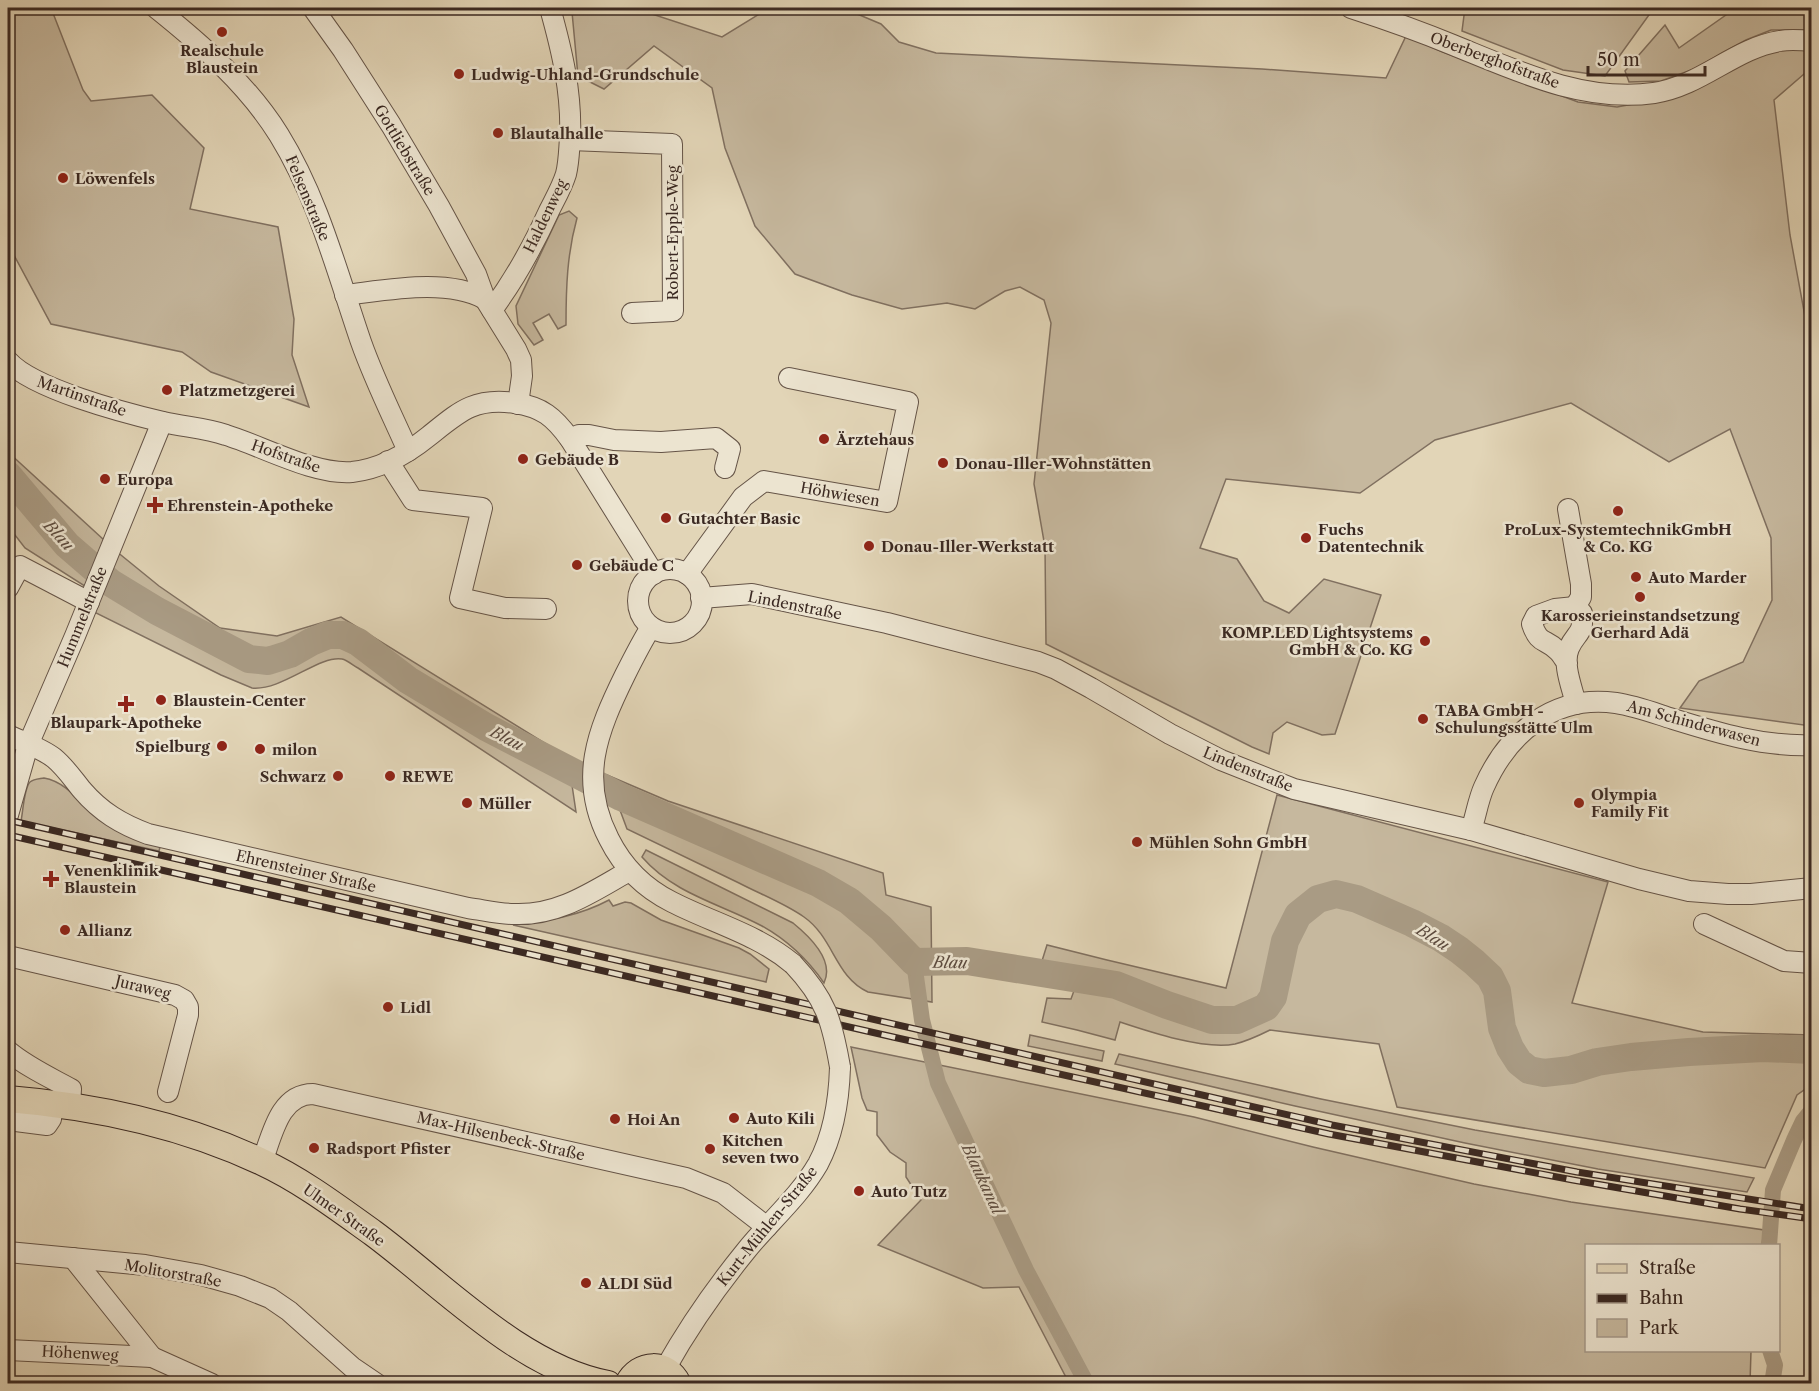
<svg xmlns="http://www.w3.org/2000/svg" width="1819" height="1391" font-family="'Libre Caslon Text',serif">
	<rect width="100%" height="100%" fill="#e2d5b7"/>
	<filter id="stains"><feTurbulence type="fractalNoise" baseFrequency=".00333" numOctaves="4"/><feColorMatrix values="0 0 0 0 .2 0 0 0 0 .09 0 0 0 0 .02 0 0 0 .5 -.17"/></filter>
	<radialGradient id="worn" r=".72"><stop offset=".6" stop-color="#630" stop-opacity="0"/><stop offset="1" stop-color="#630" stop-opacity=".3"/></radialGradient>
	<g fill="#c6b89e" stroke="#807060" stroke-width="1.5">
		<polygon points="8,8 51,8 83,90 91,101 152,95 204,148 190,209 278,227 294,319 292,355 309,407 211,372 182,352 51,324 8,244"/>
		<polygon points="769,8 843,8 881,24 899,42 936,53 1262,69 1386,78 1406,36 1443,52 1578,102 1617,107 1676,96 1750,59 1779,47 1811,48 1811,68 1774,100 1790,235 1811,349 1811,726 1680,708 1699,681 1743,662 1772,600 1771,538 1730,429 1669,462 1571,403 1435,440 1360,493 1226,479 1200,548 1237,559 1264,601 1289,613 1324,579 1381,595 1335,734 1322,735 1287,722 1273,733 1269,754 1252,747 1046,644 1045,547 1034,484 1051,323 1044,300 1020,287 1005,291 975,309 947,303 902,309 852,295 795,274 755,226 725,148 712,88 654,46 604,89 578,76 572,12 652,14 722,37"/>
		<polygon points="1465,8 1654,8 1605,76 1563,70 1462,31"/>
		<polygon points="1736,8 1811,8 1811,30 1771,30 1746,40 1694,69 1661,81 1629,82 1625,71 1665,25 1679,48"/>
		<path d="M569,211L577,218C567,254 566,288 566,325L558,329L549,314L533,323L543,340L534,345L518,324L516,306L559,215Z"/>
		<path d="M8,452L116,551L159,586L220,628L277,636L341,617L572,760V785L576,812L358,668C354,666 347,660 342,659C319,655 282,691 252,688L221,675L92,611L99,595L25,548L8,526Z"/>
		<path d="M607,775L668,801L883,873L886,895L931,907L932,1002L868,992C835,977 834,938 804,917C784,903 760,894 739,883C701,865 664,847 627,829Z"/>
		<path d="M44,778C68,782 82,806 100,820C117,833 139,841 160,847L159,851L21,821C23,812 24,788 30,782C34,779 39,779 44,778Z"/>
		<path d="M1277,795L1608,882L1572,1003L1703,1032L1811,1035V1085L1797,1095L1765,1168C1643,1147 1520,1128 1397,1107L1379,1044L1270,1030C1258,1036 1247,1041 1235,1044C1204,1050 1150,1032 1120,1022L1115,1040L1077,1030L1042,1022L1047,998L1071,999L1075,988L1035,983L1047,945L1107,960L1226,988Z"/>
		<path d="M646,850L793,923C809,936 835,960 824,983C808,960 787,940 762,926C721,904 674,894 642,857Z"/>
		<path d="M609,900L613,906L625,902L631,903L661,920L739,948L750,954L769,969L766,982L513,925C548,920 577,917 609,900Z"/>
		<polygon points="1030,1035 1104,1051 1102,1061 1028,1046"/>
		<polygon points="851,1047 1194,1117 1313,1147 1474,1184 1571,1202 1764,1230 1762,1245 1586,1246 1586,1350 1751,1351 1750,1383 1069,1383 1019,1287 983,1288 878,1245 921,1200 906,1177 906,1163 890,1152 877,1135 877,1112 867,1110 862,1098"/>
		<polygon points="1119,1054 1321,1099 1475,1130 1754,1178 1747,1192 1598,1169 1465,1143 1295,1106 1115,1064"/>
	</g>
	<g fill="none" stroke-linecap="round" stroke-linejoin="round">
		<g stroke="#a99b84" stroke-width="16">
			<polyline points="914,962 922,1020 938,1083 1026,1270 1087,1384"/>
			<polyline points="1769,1246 1773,1190 1794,1140 1803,1121 1812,1110"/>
			<polyline points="1770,1350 1775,1365 1772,1384"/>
		</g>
		<polyline stroke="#a99b84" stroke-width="28" points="8,475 67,545 111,583 157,611 249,659 268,661 290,654 311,642 328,635 343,635 358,642 408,680 486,727 621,797 818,883 849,901 881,928 914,962 967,961 1116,985 1167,1005 1212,1020 1237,1020 1266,1007 1273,997 1285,941 1298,915 1318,899 1336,894 1357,899 1412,923 1441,938 1459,950 1474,962 1490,977 1497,991 1502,1028 1510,1048 1519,1062 1529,1070 1544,1073 1571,1070 1597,1062 1631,1057 1689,1052 1763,1048 1812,1050"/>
		<defs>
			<g id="minor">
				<path d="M156,8C201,44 248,85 279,135C318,198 337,272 361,342C374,379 392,415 408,451"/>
				<polyline points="313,8 343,50 391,125 439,206 476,274 485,299 516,349 521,360 522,376 518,404"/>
				<path d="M1351,8C1385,19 1419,31 1453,45C1517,71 1584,103 1654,93C1701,86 1735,48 1780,41C1790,39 1801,40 1812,41"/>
				<polyline points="570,140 672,144 673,311 632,313"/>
				<path d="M345,295C388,290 447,278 485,299"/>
				<path d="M492,310C515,279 533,246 549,211C555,199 562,187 566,174C569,162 569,150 570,138C572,93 562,51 550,8"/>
				<path d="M8,361C33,389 125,413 163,422C184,427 206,428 226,435C262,446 314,475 352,472C380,469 408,453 429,436C459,412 474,397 515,403C542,407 554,417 570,439L654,574"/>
				<polyline points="570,439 579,435 589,435 614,440 661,442 716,438 730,449 725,468"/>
				<polyline points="388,461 413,500 482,508 460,598 505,608 546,609"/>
				<polyline points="1568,509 1581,584 1581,597 1575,607"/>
				<circle cx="670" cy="601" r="32"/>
				<polyline points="687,574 743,497 764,481 887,502 908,402 789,378"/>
				<polyline points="8,588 20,566 89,602"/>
				<polyline points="701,598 752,594 887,623 1038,662 1056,669 1091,688 1170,734 1221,760 1294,789 1471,830 1639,879 1689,891 1728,894 1751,894 1812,888"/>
				<path d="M651,627C641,643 633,659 625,675C597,732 578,779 609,839C623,867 644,888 672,902C713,923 757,934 793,964"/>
				<path d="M1567,663C1564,659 1561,653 1557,650C1545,638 1539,645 1532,624L1536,616L1555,609L1575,607L1582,613C1584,635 1576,632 1569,648C1562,664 1572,687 1576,704"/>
				<path d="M8,735C23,742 41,748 54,758C65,767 73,779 82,790C101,812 121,824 148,834L468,908C483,910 499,914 514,914C558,916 592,892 629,871"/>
				<polyline points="8,815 28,745 75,636 162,422"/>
				<path d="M1471,830C1476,816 1478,800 1484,787C1508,733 1554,694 1616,703C1636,706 1654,713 1673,719C1718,733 1764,747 1812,745"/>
				<polyline points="1704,924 1784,961 1812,963"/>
				<polyline points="8,956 175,995 184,1000 188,1007 188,1015 168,1092"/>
				<path d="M8,1051C27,1067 49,1077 71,1089L70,1106"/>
				<polyline points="8,1120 47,1125 51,1119 53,1103"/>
				<path d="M262,1162C272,1136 279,1094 313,1094L686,1178L723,1193L767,1227"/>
				<polyline points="8,1252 145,1265 201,1275 240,1286 270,1298 289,1311 352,1367 377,1384"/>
				<polyline points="73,1258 152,1357"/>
				<polyline points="8,1350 152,1357 212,1384"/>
				<path d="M665,1369C688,1328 715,1289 745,1252C768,1223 799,1197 818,1164C834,1134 839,1101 840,1067"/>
			</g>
			<g id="major">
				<path d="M8,1099C94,1106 183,1125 262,1162C301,1180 338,1208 373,1233C442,1284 521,1368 608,1384"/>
				<path d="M628,1384C639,1362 667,1361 678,1384"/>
			</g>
		</defs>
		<use href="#minor" stroke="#655447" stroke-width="22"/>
		<use href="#major" stroke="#3b2922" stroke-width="28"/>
		<use href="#minor" stroke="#ece4d0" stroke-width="20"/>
		<use href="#major" stroke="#e2d5b7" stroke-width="26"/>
		<defs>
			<g id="rail">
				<polyline points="8,820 1332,1125 1577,1172 1812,1209"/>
				<polyline points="8,835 893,1037 1329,1134 1573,1180 1740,1209 1812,1219"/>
			</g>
		</defs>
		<use href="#rail" stroke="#3b2922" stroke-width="7"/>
		<use href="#rail" stroke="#ece4d0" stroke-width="4.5" stroke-dasharray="14" stroke-linecap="butt"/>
		<defs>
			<path id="minor-bridge" d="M793,964C826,999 832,1021 840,1067"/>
		</defs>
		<use href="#minor-bridge" stroke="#655447" stroke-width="22" stroke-linecap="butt"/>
		<use href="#minor-bridge" stroke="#ece4d0" stroke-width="20"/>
	</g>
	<g fill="#8f2418" stroke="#ece4d0" stroke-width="2">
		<circle cx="222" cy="32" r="6"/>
		<circle cx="459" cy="74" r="6"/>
		<circle cx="498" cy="133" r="6"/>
		<circle cx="63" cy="178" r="6"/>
		<circle cx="167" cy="390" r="6"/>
		<circle cx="824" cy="439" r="6"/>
		<circle cx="523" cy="459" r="6"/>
		<circle cx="943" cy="463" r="6"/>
		<circle cx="105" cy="479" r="6"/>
		<path d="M152 496h6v6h6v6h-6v6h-6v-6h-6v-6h6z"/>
		<circle cx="1618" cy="511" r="6"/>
		<circle cx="666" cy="518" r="6"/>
		<circle cx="1306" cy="538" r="6"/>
		<circle cx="869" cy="546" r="6"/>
		<circle cx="577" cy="565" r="6"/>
		<circle cx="1636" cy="577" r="6"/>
		<circle cx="1640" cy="597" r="6"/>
		<circle cx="1425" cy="641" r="6"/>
		<circle cx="161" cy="700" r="6"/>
		<path d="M123 695h6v6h6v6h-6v6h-6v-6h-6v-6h6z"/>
		<circle cx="1423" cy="719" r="6"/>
		<circle cx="222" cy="746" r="6"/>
		<circle cx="260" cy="749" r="6"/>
		<circle cx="338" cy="776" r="6"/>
		<circle cx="390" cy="776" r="6"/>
		<circle cx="467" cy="803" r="6"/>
		<circle cx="1579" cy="803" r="6"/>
		<circle cx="1137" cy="842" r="6"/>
		<path d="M48 870h6v6h6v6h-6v6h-6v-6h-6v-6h6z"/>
		<circle cx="65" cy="930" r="6"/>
		<circle cx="388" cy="1007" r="6"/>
		<circle cx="734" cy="1118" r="6"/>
		<circle cx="615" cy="1119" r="6"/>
		<circle cx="314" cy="1148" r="6"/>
		<circle cx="710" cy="1149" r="6"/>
		<circle cx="859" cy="1191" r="6"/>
		<circle cx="586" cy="1283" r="6"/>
	</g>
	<g text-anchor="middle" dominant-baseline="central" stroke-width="5" stroke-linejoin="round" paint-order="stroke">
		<g font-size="15" font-weight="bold" fill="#3b2922" stroke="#ece4d0" text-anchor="start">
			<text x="222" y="50" text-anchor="middle">Realschule<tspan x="222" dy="17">Blaustein</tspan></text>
			<text x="471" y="74">Ludwig-Uhland-Grundschule</text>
			<text x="510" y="133">Blautalhalle</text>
			<text x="75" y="178">Löwenfels</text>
			<text x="179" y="390">Platzmetzgerei</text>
			<text x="836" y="439">Ärztehaus</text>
			<text x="535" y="459">Gebäude B</text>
			<text x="955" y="463">Donau-Iller-Wohnstätten</text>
			<text x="117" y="479">Europa</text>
			<text x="167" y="505">Ehrenstein-Apotheke</text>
			<text x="678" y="518">Gutachter Basic</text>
			<text x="1318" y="529">Fuchs<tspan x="1318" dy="17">Datentechnik</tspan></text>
			<text x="1618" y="529" text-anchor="middle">ProLux-SystemtechnikGmbH<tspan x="1618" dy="17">&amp; Co. KG</tspan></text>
			<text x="881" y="546">Donau-Iller-Werkstatt</text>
			<text x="589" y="565">Gebäude C</text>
			<text x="1648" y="577">Auto Marder</text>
			<text x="1640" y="615" text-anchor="middle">Karosserieinstandsetzung<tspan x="1640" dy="17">Gerhard Adä</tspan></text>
			<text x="1413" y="632" text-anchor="end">KOMP.LED Lightsystems<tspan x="1413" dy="17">GmbH &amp; Co. KG</tspan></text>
			<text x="173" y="700">Blaustein-Center</text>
			<text x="1435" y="710">TABA GmbH -<tspan x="1435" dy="17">Schulungsstätte Ulm</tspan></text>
			<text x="126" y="722" text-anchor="middle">Blaupark-Apotheke</text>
			<text x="210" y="746" text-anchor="end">Spielburg</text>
			<text x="272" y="749">milon</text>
			<text x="326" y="776" text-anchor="end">Schwarz</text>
			<text x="402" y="776">REWE</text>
			<text x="1591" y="794">Olympia<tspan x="1591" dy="17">Family Fit</tspan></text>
			<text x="479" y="803">Müller</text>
			<text x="1149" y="842">Mühlen Sohn GmbH</text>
			<text x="64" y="870">Venenklinik<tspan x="64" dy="17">Blaustein</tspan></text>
			<text x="77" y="930">Allianz</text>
			<text x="400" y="1007">Lidl</text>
			<text x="746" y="1118">Auto Kili</text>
			<text x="627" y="1119">Hoi An</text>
			<text x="722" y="1140">Kitchen<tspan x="722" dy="17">seven two</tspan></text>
			<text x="326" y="1148">Radsport Pfister</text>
			<text x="871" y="1191">Auto Tutz</text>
			<text x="598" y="1283">ALDI Süd</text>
		</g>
		<g font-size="15" fill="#3b2922" stroke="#ece4d0">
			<text transform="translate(1495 60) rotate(20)">Oberberghofstraße</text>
			<text transform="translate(405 150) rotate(59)">Gottliebstraße</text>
			<text transform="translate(308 198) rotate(67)">Felsenstraße</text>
			<text transform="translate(545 216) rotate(-64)">Haldenweg</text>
			<text transform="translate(672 233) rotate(-90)">Robert-Epple-Weg</text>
			<text transform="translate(82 396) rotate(19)">Martinstraße</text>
			<text transform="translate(286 456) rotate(19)">Hofstraße</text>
			<text transform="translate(840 494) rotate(10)">Höhwiesen</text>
			<text transform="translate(795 605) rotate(11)">Lindenstraße</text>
			<text transform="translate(82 617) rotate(-68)">Hummelstraße</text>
			<text transform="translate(1694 723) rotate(15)">Am Schinderwasen</text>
			<text transform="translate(1248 769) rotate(22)">Lindenstraße</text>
			<text transform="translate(306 871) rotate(13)">Ehrensteiner Straße</text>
			<text transform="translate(143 987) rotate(14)">Juraweg</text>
			<text transform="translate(501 1136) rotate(13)">Max-Hilsenbeck-Straße</text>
			<text transform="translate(344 1215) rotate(35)">Ulmer Straße</text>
			<text transform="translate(767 1226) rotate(-51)">Kurt-Mühlen-Straße</text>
			<text transform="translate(173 1273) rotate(10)">Molitorstraße</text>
			<text transform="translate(80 1353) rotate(3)">Höhenweg</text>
		</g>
		<g font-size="16" font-style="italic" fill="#5c4b3f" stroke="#ece4d0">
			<text transform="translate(59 535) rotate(47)">Blau</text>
			<text transform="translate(507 738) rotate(27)">Blau</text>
			<text transform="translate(1433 937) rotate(32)">Blau</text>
			<text transform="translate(950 962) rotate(1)">Blau</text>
			<text transform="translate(983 1179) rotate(65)">Blaukanal</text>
		</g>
	</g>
	<rect width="1819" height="1391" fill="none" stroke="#e2d5b7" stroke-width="30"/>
	<rect x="9" y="9" width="1801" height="1373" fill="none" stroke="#3b2922" stroke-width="3"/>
	<rect x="15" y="15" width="1789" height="1361" fill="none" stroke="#3b2922" stroke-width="1.5"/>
	<rect x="1585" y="1244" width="195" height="108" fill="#ece4d0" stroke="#a5998a" stroke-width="1.5"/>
	<rect x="1597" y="1264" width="30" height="9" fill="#e2d5b7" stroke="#a5998a" stroke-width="1.5"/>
	<text x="1639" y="1274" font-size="18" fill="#3b2922">Straße</text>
	<rect x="1597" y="1294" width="30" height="9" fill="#3b2922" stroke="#a5998a" stroke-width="1.5"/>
	<text x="1639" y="1304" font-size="18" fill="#3b2922">Bahn</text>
	<rect x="1597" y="1319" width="30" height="18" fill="#c6b89e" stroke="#a5998a" stroke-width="1.5"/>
	<text x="1639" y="1334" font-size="18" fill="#3b2922">Park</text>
	<path d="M1588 66v9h117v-9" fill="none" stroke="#3b2922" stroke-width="3"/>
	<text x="1597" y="66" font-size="18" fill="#3b2922" stroke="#ece4d0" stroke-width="4.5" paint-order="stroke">50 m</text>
	<rect width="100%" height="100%" filter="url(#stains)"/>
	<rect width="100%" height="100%" fill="url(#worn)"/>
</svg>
